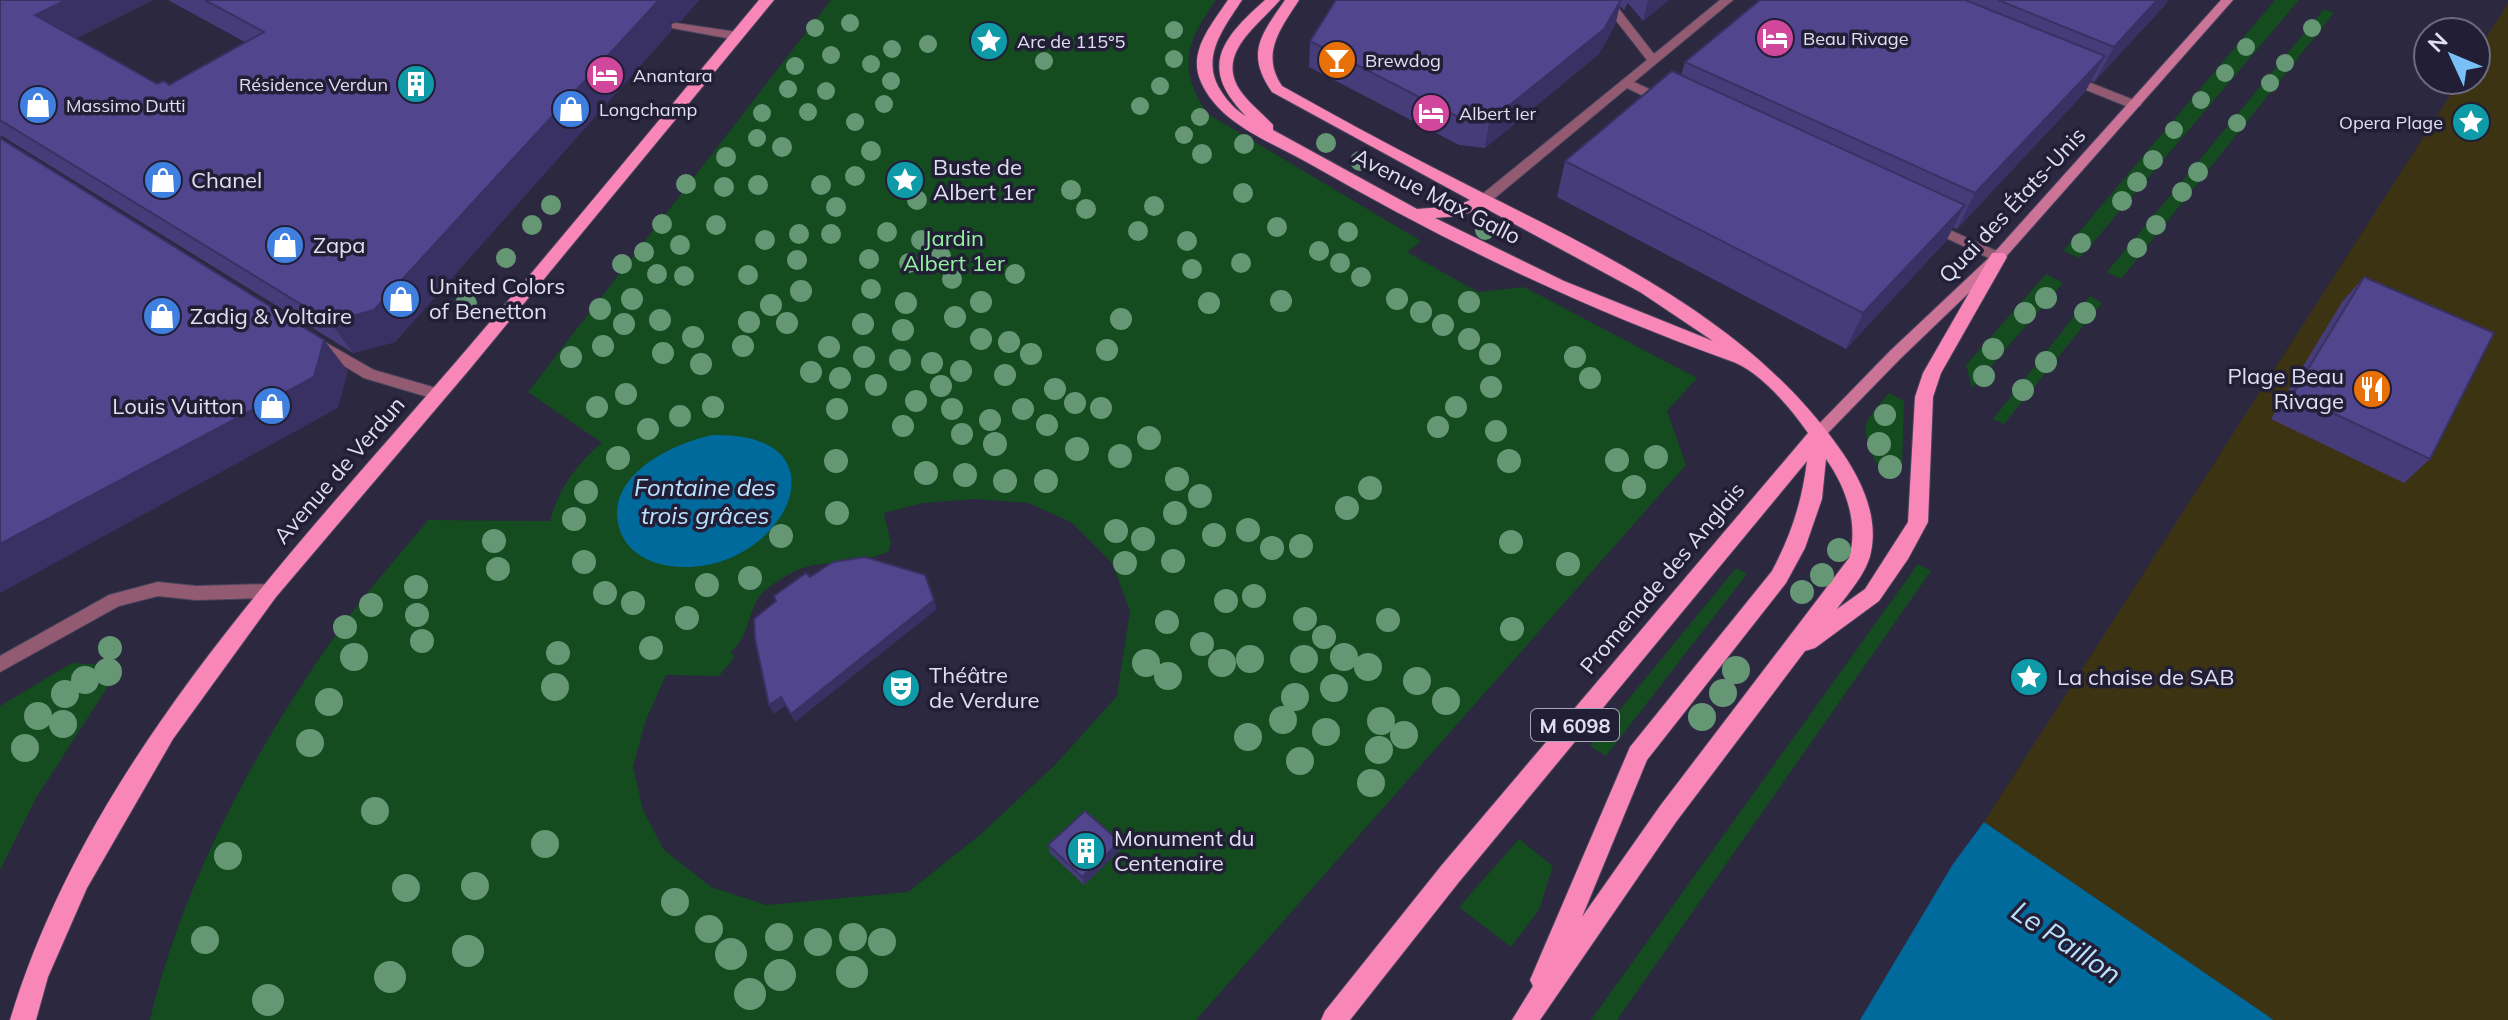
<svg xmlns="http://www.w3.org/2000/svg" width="2508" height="1020" font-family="Mulish,sans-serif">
	<rect width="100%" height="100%" fill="#2b2840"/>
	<g fill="#144b1f" fill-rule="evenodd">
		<path d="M831,0H1216C1186,42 1177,70 1208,114L1421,241L1407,252L1478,292L1524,287L1697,378L1667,411L1686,465L1196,1020H150C183,882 255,749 337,633C364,594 398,557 428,520L550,521C559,488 576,464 602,443L528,392ZM974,499L1028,503L1071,522L1112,563L1130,611L1117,696L1056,764L981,834L908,892L766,905L711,887L664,850L643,810L633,766L646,720L666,675L719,676L734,658L731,652C754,631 745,606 768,588C783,576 802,566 820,564C835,563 843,565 857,557L861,561L888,552L891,544L884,513L923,503Z"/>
		<polygon points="2275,0 2299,0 2080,258 2063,251"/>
		<polygon points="2324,9 2334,13 2121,279 2107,272"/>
		<polygon points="2046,274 2063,283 1972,388 1966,365"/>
		<polygon points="2090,296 2102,303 2004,424 1993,419"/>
		<path d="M1889,393L1904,401L1902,467L1876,463C1860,421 1861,427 1889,393Z"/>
		<polygon points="1918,564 1931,571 1617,1020 1591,1020"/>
		<polygon points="1736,568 1747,574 1606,756 1590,746"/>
		<polygon points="72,663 113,666 116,674 36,798 0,870 0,706"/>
		<polygon points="1519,839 1553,866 1539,910 1511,947 1459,907"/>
	</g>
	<polygon fill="#3b3312" points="2508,3 2508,1020 2273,1020 1984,822 2460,80 2476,80 2476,54"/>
	<g fill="#006a9d">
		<path d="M713,435C856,432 781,581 669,566C650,563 629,553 621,533C599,478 672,443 713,435Z"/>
		<polygon points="1984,822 2265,1014 2273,1020 1860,1020 1953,864"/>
	</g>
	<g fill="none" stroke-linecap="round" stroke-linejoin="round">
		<defs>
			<polygon id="lane" points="676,23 737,32 743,36 737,40 672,28 672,24"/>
			<g id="street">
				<polygon points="1600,0 1612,0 1654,54 1720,0 1733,0 1634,82 1668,98 1668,104 1660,104 1627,88 1490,202 1480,202 1480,196 1647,60"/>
				<polygon points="2068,74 2139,102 2141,105 2135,109 2131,108 2064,81 2064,75"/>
				<polygon points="1932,222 2003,254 2005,257 2003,260 1993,260 1927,229 1927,223"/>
				<polygon points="316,337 374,370 443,390 445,394 438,400 364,378 311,346 309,342"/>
				<polygon points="158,582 196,586 269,584 275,586 277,591 275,596 269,598 196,600 158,596 119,606 0,672 0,656 109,595"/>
			</g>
			<polygon id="secondary" points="2221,0 2233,0 2003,260 1900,359 1825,436 1815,436 1812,432 1815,428 1890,351 1993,254"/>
			<g id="primary">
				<path d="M759,0H774L469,370L276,597L173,739L87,888L48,977L36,1020H10C87,765 285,560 455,363C558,243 658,121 759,0Z"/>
				<path d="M1228,0H1242C1223,29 1198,60 1223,94C1229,103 1237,111 1246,116C1198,68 1221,39 1265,0H1280C1258,26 1213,55 1242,93C1251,105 1263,114 1273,125V130L1417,209L1457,206L1470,200L1272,92C1245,53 1261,35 1285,0H1299C1281,28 1260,54 1282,86C1332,114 1381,141 1432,167C1575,241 1741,310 1837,445C1859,475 1879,514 1871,552C1867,573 1849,592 1837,609L1865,589L1908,522L1915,397L1923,373L1992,253H2004L2007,257L1941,373L1933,397L1928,522L1908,559L1879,601L1815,648L1805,651L1676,822L1540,1020H1512L1533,986L1530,980L1630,747L1772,571C1791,535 1802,502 1807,461L1459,882L1350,1020H1321L1325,1011L1441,866L1808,433C1789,406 1758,369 1728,360C1582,308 1444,241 1310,164C1272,142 1220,125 1201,82C1187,52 1212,24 1228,0ZM1483,207L1640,292L1713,341L1564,281L1435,218L1460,216ZM1826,459C1846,487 1859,524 1849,558L1660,806L1582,917L1647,760L1786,583L1805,548L1822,499Z"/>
			</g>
		</defs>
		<use href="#lane" stroke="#48455c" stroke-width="2"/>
		<use href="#street" stroke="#48455c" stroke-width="2"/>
		<use href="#secondary" stroke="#48455c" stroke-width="2"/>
		<use href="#primary" stroke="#48455c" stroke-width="2"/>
		<use href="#lane" fill="#925b71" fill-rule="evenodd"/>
		<use href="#street" fill="#925b71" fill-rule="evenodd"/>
		<use href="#secondary" fill="#cc7498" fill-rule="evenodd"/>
		<use href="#primary" fill="#f886b7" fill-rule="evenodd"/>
	</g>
	<g fill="#659775">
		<circle cx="850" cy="23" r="9"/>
		<circle cx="815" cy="28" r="9"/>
		<circle cx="2312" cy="28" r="9"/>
		<circle cx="1174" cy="30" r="9"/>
		<circle cx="928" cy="44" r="9"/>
		<circle cx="2246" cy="47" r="9"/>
		<circle cx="892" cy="49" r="9"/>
		<circle cx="831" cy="55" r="9"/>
		<circle cx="1174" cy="59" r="9"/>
		<circle cx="1044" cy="61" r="9"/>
		<circle cx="2285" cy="63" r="9"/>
		<circle cx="871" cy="64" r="9"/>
		<circle cx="795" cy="66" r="9"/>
		<circle cx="2225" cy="73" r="9"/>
		<circle cx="891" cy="81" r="9"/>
		<circle cx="2270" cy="83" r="9"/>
		<circle cx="1160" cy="86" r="9"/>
		<circle cx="788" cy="89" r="9"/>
		<circle cx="826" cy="91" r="9"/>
		<circle cx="2201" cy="100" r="9"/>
		<circle cx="884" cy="104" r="9"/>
		<circle cx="1140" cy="106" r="9"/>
		<circle cx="808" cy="112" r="9"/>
		<circle cx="762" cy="113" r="9"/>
		<circle cx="1200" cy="117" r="9"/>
		<circle cx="855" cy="122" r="9"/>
		<circle cx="2237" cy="123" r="9"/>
		<circle cx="2174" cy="130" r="9"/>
		<circle cx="1184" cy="135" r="9"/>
		<circle cx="757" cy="138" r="9"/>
		<circle cx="1326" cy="143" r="10"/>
		<circle cx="1244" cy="144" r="10"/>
		<circle cx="782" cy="147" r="10"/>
		<circle cx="871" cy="151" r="10"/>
		<circle cx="1202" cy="154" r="10"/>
		<circle cx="726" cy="157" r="10"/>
		<circle cx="2153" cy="160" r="10"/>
		<circle cx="1360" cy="161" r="10"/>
		<circle cx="2198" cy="172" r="10"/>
		<circle cx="855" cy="176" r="10"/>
		<circle cx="2137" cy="182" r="10"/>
		<circle cx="686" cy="184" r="10"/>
		<circle cx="758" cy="185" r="10"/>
		<circle cx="821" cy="185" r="10"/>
		<circle cx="724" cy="187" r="10"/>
		<circle cx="1071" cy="190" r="10"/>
		<circle cx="2182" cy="192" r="10"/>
		<circle cx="1243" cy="193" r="10"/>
		<circle cx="917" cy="200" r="10"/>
		<circle cx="2122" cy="201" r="10"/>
		<circle cx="551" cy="205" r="10"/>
		<circle cx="1154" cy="206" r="10"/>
		<circle cx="836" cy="207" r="10"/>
		<circle cx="1086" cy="209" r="10"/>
		<circle cx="662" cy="224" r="10"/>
		<circle cx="532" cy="225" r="10"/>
		<circle cx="716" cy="225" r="10"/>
		<circle cx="2156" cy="225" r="10"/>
		<circle cx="1277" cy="227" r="10"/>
		<circle cx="1485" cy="230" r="10"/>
		<circle cx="1138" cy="231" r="10"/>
		<circle cx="887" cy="232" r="10"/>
		<circle cx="1348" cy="232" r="10"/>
		<circle cx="799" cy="234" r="10"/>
		<circle cx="831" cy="234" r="10"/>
		<circle cx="765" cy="240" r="10"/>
		<circle cx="921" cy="240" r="10"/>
		<circle cx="1187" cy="241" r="10"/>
		<circle cx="2081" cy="243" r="10"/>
		<circle cx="680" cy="245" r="10"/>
		<circle cx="2137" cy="248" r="10"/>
		<circle cx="1319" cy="251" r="10"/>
		<circle cx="644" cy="252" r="10"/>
		<circle cx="941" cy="256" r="10"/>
		<circle cx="506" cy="258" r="10"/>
		<circle cx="869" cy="259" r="10"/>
		<circle cx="797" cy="260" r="10"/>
		<circle cx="909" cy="263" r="10"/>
		<circle cx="1241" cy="263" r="10"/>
		<circle cx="1340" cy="263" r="10"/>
		<circle cx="622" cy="264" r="10"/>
		<circle cx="1192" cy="269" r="10"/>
		<circle cx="657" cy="274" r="10"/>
		<circle cx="1015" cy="274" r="10"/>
		<circle cx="748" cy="275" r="10"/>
		<circle cx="684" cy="276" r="10"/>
		<circle cx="1361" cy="277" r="10"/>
		<circle cx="952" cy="279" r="10"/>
		<circle cx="871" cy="289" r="10"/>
		<circle cx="801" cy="291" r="11"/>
		<circle cx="2046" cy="298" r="11"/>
		<circle cx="632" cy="299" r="11"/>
		<circle cx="1397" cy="299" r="11"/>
		<circle cx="1281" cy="301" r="11"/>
		<circle cx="981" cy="302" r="11"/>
		<circle cx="1469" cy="302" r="11"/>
		<circle cx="906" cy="303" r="11"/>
		<circle cx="1209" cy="303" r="11"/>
		<circle cx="466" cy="304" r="11"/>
		<circle cx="771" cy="305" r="11"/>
		<circle cx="600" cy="309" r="11"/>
		<circle cx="1421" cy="312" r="11"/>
		<circle cx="2025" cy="313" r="11"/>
		<circle cx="2085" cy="313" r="11"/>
		<circle cx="955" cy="317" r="11"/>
		<circle cx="1121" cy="319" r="11"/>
		<circle cx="660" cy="320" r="11"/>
		<circle cx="749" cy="322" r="11"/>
		<circle cx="787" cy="323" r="11"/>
		<circle cx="624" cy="324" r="11"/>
		<circle cx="863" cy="324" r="11"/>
		<circle cx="1443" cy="325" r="11"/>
		<circle cx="903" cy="330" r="11"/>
		<circle cx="693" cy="337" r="11"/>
		<circle cx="981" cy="339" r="11"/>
		<circle cx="1469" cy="339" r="11"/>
		<circle cx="1009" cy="342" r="11"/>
		<circle cx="603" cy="346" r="11"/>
		<circle cx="743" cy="346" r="11"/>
		<circle cx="829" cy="347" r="11"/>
		<circle cx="1993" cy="349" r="11"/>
		<circle cx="1107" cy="350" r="11"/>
		<circle cx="663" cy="353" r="11"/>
		<circle cx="1031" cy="354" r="11"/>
		<circle cx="1490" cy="354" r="11"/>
		<circle cx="571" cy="357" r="11"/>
		<circle cx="864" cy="357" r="11"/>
		<circle cx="1575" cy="357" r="11"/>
		<circle cx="900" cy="360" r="11"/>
		<circle cx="2046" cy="362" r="11"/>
		<circle cx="932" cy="363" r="11"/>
		<circle cx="701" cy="364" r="11"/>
		<circle cx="961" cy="371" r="11"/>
		<circle cx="811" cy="372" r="11"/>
		<circle cx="1005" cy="375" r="11"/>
		<circle cx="1984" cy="376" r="11"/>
		<circle cx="840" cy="378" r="11"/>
		<circle cx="1590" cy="378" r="11"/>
		<circle cx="876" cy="385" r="11"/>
		<circle cx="941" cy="386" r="11"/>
		<circle cx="1491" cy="387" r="11"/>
		<circle cx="1055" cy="389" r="11"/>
		<circle cx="2023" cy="390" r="11"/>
		<circle cx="626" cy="394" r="11"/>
		<circle cx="916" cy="401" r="11"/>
		<circle cx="1075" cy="403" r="11"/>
		<circle cx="597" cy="407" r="11"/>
		<circle cx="713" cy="407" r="11"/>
		<circle cx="1456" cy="407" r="11"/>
		<circle cx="1101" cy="408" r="11"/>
		<circle cx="837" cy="409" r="11"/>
		<circle cx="952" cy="409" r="11"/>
		<circle cx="1023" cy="409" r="11"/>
		<circle cx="1885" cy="415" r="11"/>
		<circle cx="680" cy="416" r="11"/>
		<circle cx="990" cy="420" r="11"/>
		<circle cx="1047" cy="425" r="11"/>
		<circle cx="903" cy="426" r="11"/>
		<circle cx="1438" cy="427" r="11"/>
		<circle cx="648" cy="429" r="11"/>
		<circle cx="1496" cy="431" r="11"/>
		<circle cx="962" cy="434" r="11"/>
		<circle cx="1149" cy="438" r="12"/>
		<circle cx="995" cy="444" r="12"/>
		<circle cx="1879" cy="444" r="12"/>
		<circle cx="1077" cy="449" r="12"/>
		<circle cx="1120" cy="456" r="12"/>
		<circle cx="1656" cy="457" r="12"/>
		<circle cx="618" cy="458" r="12"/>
		<circle cx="1617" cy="460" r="12"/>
		<circle cx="836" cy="461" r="12"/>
		<circle cx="1509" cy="461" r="12"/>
		<circle cx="1890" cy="467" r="12"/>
		<circle cx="926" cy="473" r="12"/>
		<circle cx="965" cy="475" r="12"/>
		<circle cx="1177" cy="479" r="12"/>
		<circle cx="1005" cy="481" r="12"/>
		<circle cx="1046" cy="481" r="12"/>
		<circle cx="1634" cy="487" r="12"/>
		<circle cx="1370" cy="488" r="12"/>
		<circle cx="586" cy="492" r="12"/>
		<circle cx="1200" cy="496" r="12"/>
		<circle cx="1347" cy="508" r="12"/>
		<circle cx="837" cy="513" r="12"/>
		<circle cx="1175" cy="513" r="12"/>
		<circle cx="574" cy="519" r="12"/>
		<circle cx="1248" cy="530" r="12"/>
		<circle cx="1116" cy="531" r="12"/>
		<circle cx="1214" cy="535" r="12"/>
		<circle cx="781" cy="536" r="12"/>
		<circle cx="1143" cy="539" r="12"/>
		<circle cx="494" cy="541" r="12"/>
		<circle cx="1511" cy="542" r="12"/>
		<circle cx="1301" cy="546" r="12"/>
		<circle cx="1272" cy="548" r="12"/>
		<circle cx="1839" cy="550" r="12"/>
		<circle cx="1173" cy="561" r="12"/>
		<circle cx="584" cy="562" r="12"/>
		<circle cx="1125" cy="563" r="12"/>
		<circle cx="1568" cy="564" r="12"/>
		<circle cx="498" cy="569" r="12"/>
		<circle cx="1822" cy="575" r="12"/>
		<circle cx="750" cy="578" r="12"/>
		<circle cx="707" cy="585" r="12"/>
		<circle cx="416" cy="587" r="12"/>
		<circle cx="1802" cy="592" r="12"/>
		<circle cx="605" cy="593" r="12"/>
		<circle cx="1254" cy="596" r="12"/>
		<circle cx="1226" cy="601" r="12"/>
		<circle cx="633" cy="603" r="12"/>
		<circle cx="371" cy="605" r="12"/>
		<circle cx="417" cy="615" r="12"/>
		<circle cx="687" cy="618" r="12"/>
		<circle cx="1305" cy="619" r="12"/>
		<circle cx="1388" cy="620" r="12"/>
		<circle cx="1167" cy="622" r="12"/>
		<circle cx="345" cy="627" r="12"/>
		<circle cx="1512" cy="629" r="12"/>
		<circle cx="1324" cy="637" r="12"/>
		<circle cx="422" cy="641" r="12"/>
		<circle cx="1202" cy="644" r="12"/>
		<circle cx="110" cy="648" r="12"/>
		<circle cx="651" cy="648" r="12"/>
		<circle cx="558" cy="653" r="12"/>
		<circle cx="354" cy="657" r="14"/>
		<circle cx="1344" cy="657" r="14"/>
		<circle cx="1250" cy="659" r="14"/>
		<circle cx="1304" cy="659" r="14"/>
		<circle cx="1146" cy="663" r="14"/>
		<circle cx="1222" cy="663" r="14"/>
		<circle cx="1368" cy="667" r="14"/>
		<circle cx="1736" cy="670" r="14"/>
		<circle cx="108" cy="672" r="14"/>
		<circle cx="1168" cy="676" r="14"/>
		<circle cx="85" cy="680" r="14"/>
		<circle cx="1417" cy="681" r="14"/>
		<circle cx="555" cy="687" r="14"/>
		<circle cx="1334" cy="688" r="14"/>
		<circle cx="1723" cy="693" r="14"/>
		<circle cx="65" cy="694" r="14"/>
		<circle cx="1295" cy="697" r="14"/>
		<circle cx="1446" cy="701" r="14"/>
		<circle cx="329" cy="702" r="14"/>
		<circle cx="38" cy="716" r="14"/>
		<circle cx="1702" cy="717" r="14"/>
		<circle cx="1283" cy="720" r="14"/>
		<circle cx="1381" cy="721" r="14"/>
		<circle cx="63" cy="724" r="14"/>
		<circle cx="1326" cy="732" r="14"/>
		<circle cx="1404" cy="735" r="14"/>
		<circle cx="1248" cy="737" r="14"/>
		<circle cx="310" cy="743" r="14"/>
		<circle cx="25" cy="748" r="14"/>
		<circle cx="1379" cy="750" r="14"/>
		<circle cx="1300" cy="761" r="14"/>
		<circle cx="1371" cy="783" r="14"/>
		<circle cx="375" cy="811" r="14"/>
		<circle cx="545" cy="844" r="14"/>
		<circle cx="228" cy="856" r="14"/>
		<circle cx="475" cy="886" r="14"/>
		<circle cx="406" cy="888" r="14"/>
		<circle cx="675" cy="902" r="14"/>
		<circle cx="709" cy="929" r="14"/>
		<circle cx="779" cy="937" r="14"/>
		<circle cx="853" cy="937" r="14"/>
		<circle cx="205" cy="940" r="14"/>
		<circle cx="818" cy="942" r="14"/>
		<circle cx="882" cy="942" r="14"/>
		<circle cx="468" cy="951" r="16"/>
		<circle cx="731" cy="954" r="16"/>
		<circle cx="852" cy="972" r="16"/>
		<circle cx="780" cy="975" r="16"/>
		<circle cx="390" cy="977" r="16"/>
		<circle cx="750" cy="994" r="16"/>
		<circle cx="268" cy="1000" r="16"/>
	</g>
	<g fill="#463c79">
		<polygon points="0,0 153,0 76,38 157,84 169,85 245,42 168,0 699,0 681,21 670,22 671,31 395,342 353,353 2,136 0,137"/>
		<polygon points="1336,0 1669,0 1643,21 1628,3 1624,10 1620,6 1615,25 1599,54 1485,148 1459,145 1309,67 1310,41"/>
		<polygon points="1760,0 2168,0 2165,5 2094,82 2091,81 2085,92 1957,229 1953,227 1946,241 1846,349 1557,197 1565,161 1681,75 1685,62"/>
		<polygon points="2364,277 2430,459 2404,483 2271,419 2342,302"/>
		<polygon points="1120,842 1121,849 1084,885 1050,853 1048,845"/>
	</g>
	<g fill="#393163">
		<polygon points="66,0 153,0 60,47 35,15"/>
		<polygon points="659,0 699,0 681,21 670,22 671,31 395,342 353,353 330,322"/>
		<polygon points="1621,0 1615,25 1599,54 1485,148 1489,122"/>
		<polygon points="1648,0 1669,0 1643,21"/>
		<polygon points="2157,0 2168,0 2165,5 2094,82 2114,47"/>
		<polygon points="2105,56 2085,92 1957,229 1975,193"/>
		<polygon points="1965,205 1946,241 1846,349 1863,313"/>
		<polygon points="324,340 348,371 338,408 0,593 0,544"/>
		<polygon points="934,600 937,609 795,722 791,714"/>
		<polygon points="781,697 786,705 774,714 769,705"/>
		<polygon points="1120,842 1121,849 1084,885 1082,877"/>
	</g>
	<g fill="#51468d" stroke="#393163" stroke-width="2">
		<polygon points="0,0 66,0 35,15 157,84 164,81 169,85 264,32 205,0 659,0 374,310 330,322 0,120"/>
		<polygon points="1336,0 1621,0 1604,29 1489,122 1462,119 1310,41"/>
		<polygon points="1760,0 1965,0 2105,56 1975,193 1685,62"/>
		<polygon points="1998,0 2157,0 2114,47"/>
		<polygon points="1672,71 1965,205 1863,313 1565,161"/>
		<polygon points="0,138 324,340 314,377 0,544"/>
		<polygon points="2364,277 2494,333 2430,459 2293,394"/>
		<polygon points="865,557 925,575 934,600 791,714 781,697 769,705 755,639 754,619 776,601 774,596 806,573 810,577 833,562"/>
		<polygon points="1085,811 1120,842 1082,877 1048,845"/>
	</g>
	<defs>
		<symbol id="hotel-disc" viewBox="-11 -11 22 22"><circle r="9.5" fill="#d1479c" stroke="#211e36"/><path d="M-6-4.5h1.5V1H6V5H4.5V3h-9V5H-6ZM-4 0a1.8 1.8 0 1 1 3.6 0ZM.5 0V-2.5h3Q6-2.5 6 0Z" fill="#fff"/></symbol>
		<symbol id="sight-disc" viewBox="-11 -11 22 22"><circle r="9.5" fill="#0f9aa8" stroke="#211e36"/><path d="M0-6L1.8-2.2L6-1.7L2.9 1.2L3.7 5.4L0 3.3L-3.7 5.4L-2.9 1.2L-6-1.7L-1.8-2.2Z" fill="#fff"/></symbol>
		<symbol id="bar-disc" viewBox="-11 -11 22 22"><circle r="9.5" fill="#e8710a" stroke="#211e36"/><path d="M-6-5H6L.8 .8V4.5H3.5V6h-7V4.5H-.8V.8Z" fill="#fff"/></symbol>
		<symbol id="building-disc" viewBox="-11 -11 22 22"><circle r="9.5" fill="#0f9aa8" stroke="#211e36"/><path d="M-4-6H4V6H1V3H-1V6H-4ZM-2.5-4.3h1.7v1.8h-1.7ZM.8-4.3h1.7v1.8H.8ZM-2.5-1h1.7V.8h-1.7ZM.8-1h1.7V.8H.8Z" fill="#fff"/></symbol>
		<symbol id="shop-disc" viewBox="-11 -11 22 22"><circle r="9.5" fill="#3f7fe0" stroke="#211e36"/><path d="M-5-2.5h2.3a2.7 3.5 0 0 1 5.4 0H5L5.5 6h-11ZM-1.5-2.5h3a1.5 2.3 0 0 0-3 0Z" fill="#fff"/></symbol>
		<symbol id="restaurant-disc" viewBox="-11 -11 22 22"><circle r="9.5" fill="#e8710a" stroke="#211e36"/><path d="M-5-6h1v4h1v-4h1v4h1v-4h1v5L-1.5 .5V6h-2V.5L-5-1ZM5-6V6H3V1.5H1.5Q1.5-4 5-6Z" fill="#fff"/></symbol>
		<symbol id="theatre-disc" viewBox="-11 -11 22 22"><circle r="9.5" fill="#0f9aa8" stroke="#211e36"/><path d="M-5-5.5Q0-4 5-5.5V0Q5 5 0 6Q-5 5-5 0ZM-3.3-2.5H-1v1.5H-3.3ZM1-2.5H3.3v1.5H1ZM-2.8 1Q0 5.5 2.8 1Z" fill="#fff"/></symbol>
	</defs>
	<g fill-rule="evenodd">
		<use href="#hotel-disc" x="1753" y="16" width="44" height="44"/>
		<use href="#sight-disc" x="967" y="19" width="44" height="44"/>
		<use href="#bar-disc" x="1315" y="38" width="44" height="44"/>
		<use href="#hotel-disc" x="583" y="53" width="44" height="44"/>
		<use href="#building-disc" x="394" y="62" width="44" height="44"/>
		<use href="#shop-disc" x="16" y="83" width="44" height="44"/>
		<use href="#shop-disc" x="549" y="87" width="44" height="44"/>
		<use href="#hotel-disc" x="1409" y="91" width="44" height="44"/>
		<use href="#sight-disc" x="2449" y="100" width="44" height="44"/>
		<use href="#shop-disc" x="141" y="158" width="44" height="44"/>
		<use href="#sight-disc" x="883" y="158" width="44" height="44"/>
		<use href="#shop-disc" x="263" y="223" width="44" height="44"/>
		<use href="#shop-disc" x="379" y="277" width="44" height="44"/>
		<use href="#shop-disc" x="140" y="294" width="44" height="44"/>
		<use href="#restaurant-disc" x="2350" y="367" width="44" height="44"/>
		<use href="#shop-disc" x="250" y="384" width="44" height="44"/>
		<use href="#sight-disc" x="2007" y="655" width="44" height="44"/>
		<use href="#theatre-disc" x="879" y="666" width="44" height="44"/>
		<use href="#building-disc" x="1064" y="829" width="44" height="44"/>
	</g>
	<g text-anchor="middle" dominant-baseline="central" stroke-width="7" stroke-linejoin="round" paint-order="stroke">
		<g font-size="18" fill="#e0dfef" stroke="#211e36" text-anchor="start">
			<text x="1803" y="38">Beau Rivage</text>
			<text x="1017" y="41">Arc de 115°5</text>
			<text x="1365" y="60">Brewdog</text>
			<text x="633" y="75">Anantara</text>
			<text x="388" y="84" text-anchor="end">Résidence Verdun</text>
			<text x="66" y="105">Massimo Dutti</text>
			<text x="599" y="109">Longchamp</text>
			<text x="1459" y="113">Albert Ier</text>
			<text x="2443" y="122" text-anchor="end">Opera Plage</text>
		</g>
		<rect fill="#211e36" stroke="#a7a5b8" stroke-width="2" x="1531" y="709" width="88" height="32" rx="6"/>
		<g font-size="20" font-weight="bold" fill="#e0dfef">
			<text x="1575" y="725">M 6098</text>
		</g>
		<g font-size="22" fill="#e0dfef" stroke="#211e36" text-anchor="start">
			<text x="933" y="167">Buste de<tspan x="933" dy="25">Albert 1er</tspan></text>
			<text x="191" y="180">Chanel</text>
			<text x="313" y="245">Zapa</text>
			<text x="429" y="286">United Colors<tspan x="429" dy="25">of Benetton</tspan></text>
			<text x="190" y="316">Zadig &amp; Voltaire</text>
			<text x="2344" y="376" text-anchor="end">Plage Beau<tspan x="2344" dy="25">Rivage</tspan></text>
			<text x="244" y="406" text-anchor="end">Louis Vuitton</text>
			<text x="929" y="675">Théâtre<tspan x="929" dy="25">de Verdure</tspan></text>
			<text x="2057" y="677">La chaise de SAB</text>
			<text x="1114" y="838">Monument du<tspan x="1114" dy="25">Centenaire</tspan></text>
		</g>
		<g font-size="22" fill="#e0dfef" stroke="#211e36">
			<text transform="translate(1437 196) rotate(27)">Avenue Max Gallo</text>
			<text transform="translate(2012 205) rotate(-47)">Quai des États-Unis</text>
			<text transform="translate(339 470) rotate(-49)">Avenue de Verdun</text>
			<text transform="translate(1662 578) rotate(-50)">Promenade des Anglais</text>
		</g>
		<g font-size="22" fill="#94f2a0" stroke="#211e36">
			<text x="954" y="238">Jardin<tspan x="954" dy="25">Albert 1er</tspan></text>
		</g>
		<g font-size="24" font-style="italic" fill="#bae2ff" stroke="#211e36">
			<text x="705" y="487">Fontaine des<tspan x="705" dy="28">trois grâces</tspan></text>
		</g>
		<g font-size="28" font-style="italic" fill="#bae2ff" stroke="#211e36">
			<text transform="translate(2067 942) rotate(34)">Le Paillon</text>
		</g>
	</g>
	<g transform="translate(2452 56) rotate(314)"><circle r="38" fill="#211e36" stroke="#6d6b80" stroke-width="2"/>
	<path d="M0-6L14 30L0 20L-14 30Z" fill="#79bff8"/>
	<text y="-12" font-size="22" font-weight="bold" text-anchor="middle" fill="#e0dfef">N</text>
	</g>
</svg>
